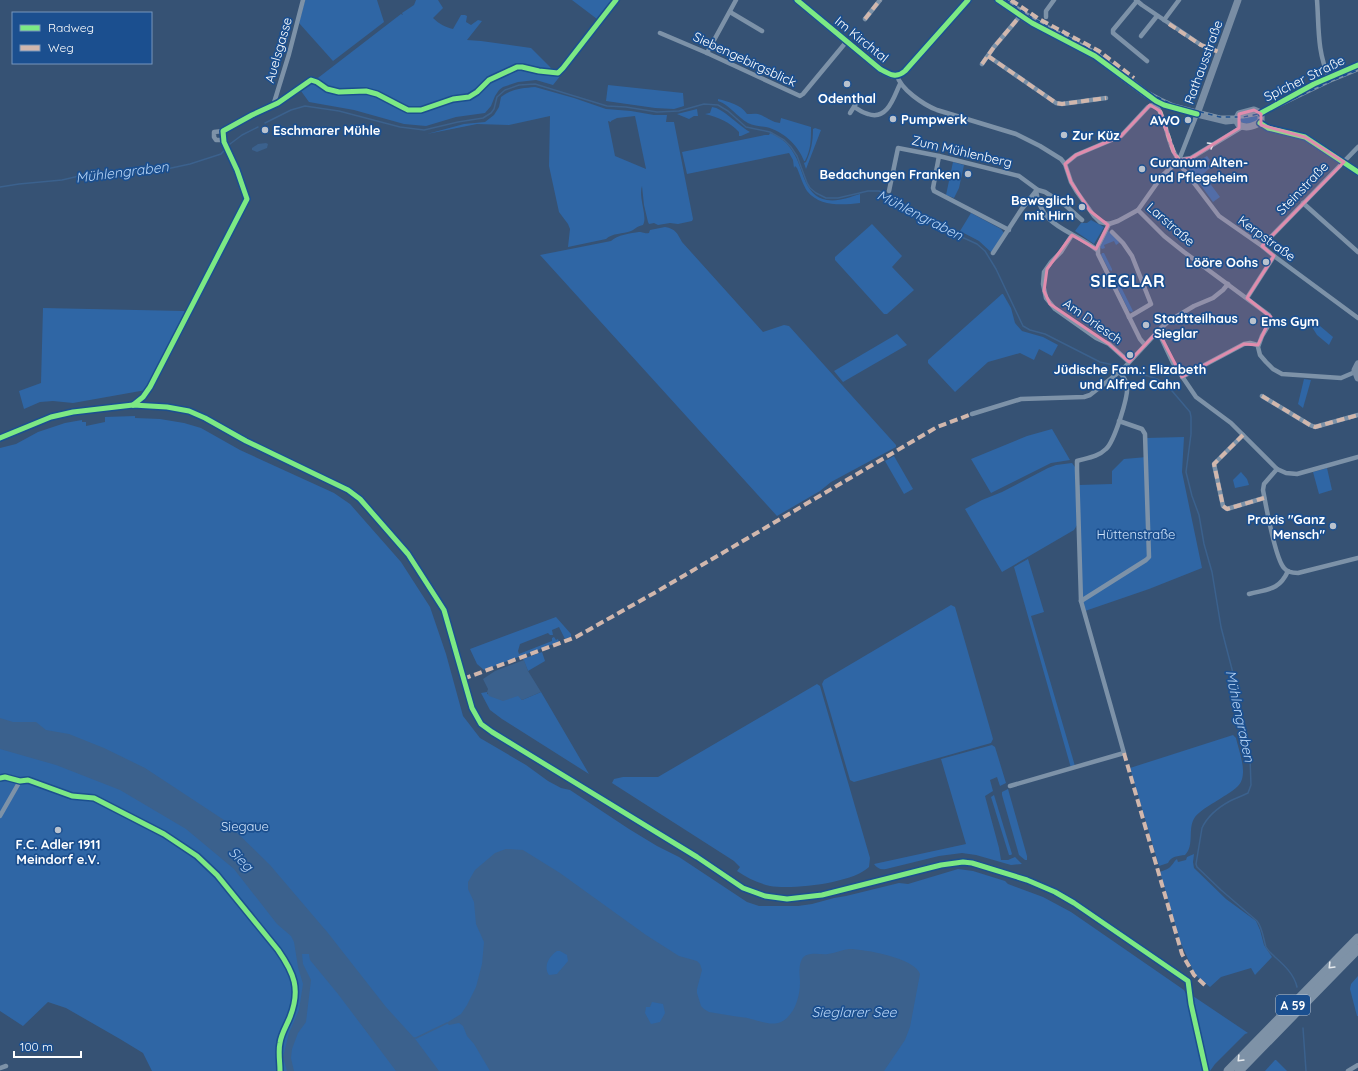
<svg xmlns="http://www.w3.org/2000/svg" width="1358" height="1071" font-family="Quicksand,sans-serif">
	<rect width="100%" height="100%" fill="#365274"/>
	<g fill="#2f66a5" fill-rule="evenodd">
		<polygon points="305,0 377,0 384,22 333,61 299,23"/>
		<path d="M416,0H438L443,8L433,18C439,24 445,27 453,29L461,15H465L467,16L466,22L471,25L478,20L482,21L467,40L481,41L531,48L550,67L554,73L561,75L553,85L536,80L518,82L503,87L499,90L495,96L491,106L485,113L456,117L426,126L404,124L354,110L309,102L301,91L401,14L403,15L402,13L414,5Z"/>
		<polygon points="572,0 615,0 600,18 597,19"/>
		<polygon points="854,35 857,38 856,39 857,41 859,40 878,56 876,58 852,38"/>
		<polygon points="608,85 683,93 684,106 674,109 655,108 606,101"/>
		<path d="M535,87L574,98L606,109L631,111L654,115H667L666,122H674L693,219L692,221L678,224L670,223L658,225L654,223L649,224L648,222L644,205L642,186C638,197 648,217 643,225C635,227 636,229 631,231C623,234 612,233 606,239L568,247L570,229L568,224L559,212L549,166L550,116L509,125L477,124L427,134L464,124L485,122L494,115L499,107L501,97C511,89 523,88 535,87ZM635,116L646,169L615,156L608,121L611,122V121L617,118Z"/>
		<path d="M718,99C729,102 740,104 747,114C752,114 757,113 761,115C768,118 772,122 780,123L781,118L811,127C811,140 811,149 805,161H804C798,145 783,131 766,127C760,126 753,126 748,123C737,117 730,105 718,101Z"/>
		<path d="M712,107C723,108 739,126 750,132L741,136H739V132C730,122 718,117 705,114L710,113Z"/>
		<polygon points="697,109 698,116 694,116 689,119 677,114"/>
		<polygon points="1258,116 1258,120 1256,122 1244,124 1240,121 1240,118"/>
		<path d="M815,128L821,130L806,169L804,163L806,162C811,151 813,142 813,129Z"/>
		<path d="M770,133C779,136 788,143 793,152C804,168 803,196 827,200C838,202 850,197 860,194V203C842,205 820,207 807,191C803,185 800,175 797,168L795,166L794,168L793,160L789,153L687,174L682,152L765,135H769Z"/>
		<polygon points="1207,156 1210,160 1207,163 1210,168 1203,174 1220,197 1213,202 1187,166 1187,164 1190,162 1192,165"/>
		<polygon points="953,162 964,165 959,188 954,198 946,195"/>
		<polygon points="971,213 1001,229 1004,233 992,253 979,241 960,231"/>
		<polygon points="1091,220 1104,227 1094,244 1075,231 1081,223 1087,223"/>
		<polygon points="872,224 902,256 892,267 914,290 887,314 884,314 835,260 835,257"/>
		<path d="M665,227C676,229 677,233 682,242L763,332L784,325L789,326L896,445V447L831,482L820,491L777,516L540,255L611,241C617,235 631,233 639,232C644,232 644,234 649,233L650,230Z"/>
		<polygon points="1108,231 1116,236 1119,243 1116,245 1114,241 1104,245 1105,248 1102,249 1100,247"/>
		<polygon points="1102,253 1104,253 1112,269 1112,271 1109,270 1101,255"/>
		<polygon points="1113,274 1115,275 1133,311 1132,312 1129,311 1112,277"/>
		<polygon points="1002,294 1003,294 1011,308 1015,323 1022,331 1043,337 1058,345 1052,356 1039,349 1034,360 1020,353 988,362 955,392 928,363 928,360"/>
		<polygon points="43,308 184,311 186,313 146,390 73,403 53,401 40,402 24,409 19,391 41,383"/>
		<polygon points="1314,325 1320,326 1333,337 1329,345 1317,335 1312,327"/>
		<polygon points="897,334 907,345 843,382 834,371"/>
		<polygon points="1304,379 1311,380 1303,408 1298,404"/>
		<polygon points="135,416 135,418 160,419 184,423 201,428 240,450 334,493 350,504 401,562 430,607 446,654 463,716 480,738 526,765 548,781 561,788 570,790 629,829 657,846 679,857 747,902 759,906 798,906 812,904 834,898 846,896 899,883 908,884 958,869 973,871 1005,881 1008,884 1043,897 1071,912 1184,990 1188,997 1190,994 1248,1033 1245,1034 1215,1064 1210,1071 152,1071 143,1053 120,1039 66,1008 48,1002 23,1026 0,1011 0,448 16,444 38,432 65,423 82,420 82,422 86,422 86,426 105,422 105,417"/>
		<polygon points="1052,429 1070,460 1051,463 991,493 971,459 1027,436"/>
		<polygon points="1184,437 1182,472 1202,568 1149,589 1085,611 1081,594 1079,485 1112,484 1112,471 1124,459 1147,457 1146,438"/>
		<polygon points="894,456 913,489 904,494 885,461"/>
		<polygon points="1072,463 1075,467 1077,525 1074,530 1002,572 965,509 982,500 1002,492 1048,468 1056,465"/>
		<polygon points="1327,468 1332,490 1319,494 1313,472"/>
		<polygon points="1241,472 1247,479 1249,485 1235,488 1233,480"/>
		<polygon points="1028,559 1044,612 1031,616 1075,766 1071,768 1014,567"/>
		<polygon points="951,605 955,607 993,739 991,743 854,782 850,780 822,684 824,680"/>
		<polygon points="556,617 571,634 571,637 565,639 559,627 552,630 553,635 550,635 548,633 520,644 518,651 519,654 552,641 552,638 554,637 556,640 558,639 559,642 484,670 477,664 470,649"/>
		<polygon points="542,652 545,661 528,671 523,659"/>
		<path d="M817,684L820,686L870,858L869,867C853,883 792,890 770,886C758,883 747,878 737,871L740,867L734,861L612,783L614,779L623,777H658Z"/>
		<polygon points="487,692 487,694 519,696 522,700 541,692 589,774 502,719 490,710 481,693"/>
		<path d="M1233,735L1236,738C1239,752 1249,775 1238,786C1231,793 1222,797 1215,802C1208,806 1200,811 1195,817C1187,828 1195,845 1185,855C1178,856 1171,856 1168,863L1159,866L1130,768Z"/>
		<path d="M992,745L995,747L1006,783L1000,786L997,777L990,780L993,791L985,796L999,848L1001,860H1008L1015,857L1022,864L1011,865L976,855L962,853L939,856L886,869C880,870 877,868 874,864L966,844L941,759Z"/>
		<polygon points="1008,789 1027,856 1027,860 1025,860 1019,855 1002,795 1002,792"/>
		<polygon points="994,795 1012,854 1011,855 1009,855 991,797"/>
		<path d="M1194,854L1193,862L1194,868L1226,899L1256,921L1260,930L1264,945L1272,957L1255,975L1251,968L1221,977L1210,987L1195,975L1180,941L1160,872C1164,870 1169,869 1171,866C1174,863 1174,861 1177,859L1178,862L1186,860L1187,857Z"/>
		<polygon points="1358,976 1358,1016 1357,1016 1350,989 1351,984"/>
		<polygon points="1275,1060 1276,1060 1287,1071 1265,1071"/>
	</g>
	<g fill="#3b618d" fill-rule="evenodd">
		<polygon points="266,143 268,144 267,148 257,152 252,150 252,148 258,144"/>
		<polygon points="524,660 528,671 541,692 522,700 518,696 503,701 489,696 487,692 488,689 483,679 495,671"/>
		<polygon points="0,718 13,722 36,722 46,730 69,734 104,748 145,768 224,820 270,865 328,933 386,1007 416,1040 439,1071 396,1071 338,994 310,960 309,954 302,954 303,964 311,980 306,1022 298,1033 292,1049 291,1058 294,1071 287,1071 283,1057 289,1033 299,1010 303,984 298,967 294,942 291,936 277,924 234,869 186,829 120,790 56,765 0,749"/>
		<path d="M506,849L523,850L560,873L646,935L679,956L697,961L700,964L702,970L697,989V993L701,1006L704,1009L709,1012C717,1013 725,1015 733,1016C739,1017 745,1017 751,1019C760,1021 771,1026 781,1022C794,1016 800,997 800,983C800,976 798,966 802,959C807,951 820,955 828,954C835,953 842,950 849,949C864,949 915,958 920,974L910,1027L905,1040L884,1071H490L474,1044L467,1036L463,1026L459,1023L449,1025L447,1023L448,1022L461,1014L467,1005L476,987L482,964L484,942L476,924L474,902L468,889V882L475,870L495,853ZM557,951H560L567,955L568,961L557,974L549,975C543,967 549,956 557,951ZM652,1002L663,1004L665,1013L660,1022L651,1024L645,1013L646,1007H650Z"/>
	</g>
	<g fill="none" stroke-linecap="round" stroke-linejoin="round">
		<g stroke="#3b618d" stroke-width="1.5">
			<polyline points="265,123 291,110 305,106 339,111 400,127 424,130 458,122 483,118 491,113 494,109 497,97 505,90 519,85 535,84 607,106 626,107 657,112 679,111 704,104 718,105 728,111 746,127 770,132 784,140 791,147 797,156 807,183 810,188 816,193 826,198 838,198 868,191 879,191 890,196 942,228 977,244 985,251 996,269 1023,326 1030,330 1045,334 1100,362 1122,367"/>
			<polyline points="0,187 19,184 62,180 92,173 141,172 162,170 190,164 221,154 230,144 242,135 258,127"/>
			<path d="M1126,369L1157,379L1167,385L1190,412L1191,417V434L1186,472L1192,496L1199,515L1204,544L1212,572L1221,627L1234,677L1250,758L1251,785L1248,793C1242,796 1236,798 1230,801C1219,807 1207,817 1202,828L1196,864L1197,867L1221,890L1257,921C1263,929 1263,938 1266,947C1268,951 1272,954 1275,957C1284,965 1294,974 1297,987"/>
			<polyline points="1303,1028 1306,1071"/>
			<polyline points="412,1038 416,1038 447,1023"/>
		</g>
		<g stroke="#7d92a8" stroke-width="4.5">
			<polyline points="1136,0 1142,5 1201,45 1219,52"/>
			<path d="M1317,0C1319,26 1317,53 1329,77"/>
			<polyline points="1137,1 1113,30 1113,33 1147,61"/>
			<polyline points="730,12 762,31"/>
			<polyline points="1046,17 1046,11 1054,0"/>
			<polyline points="865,19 880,0"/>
			<polyline points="1164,20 1179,0"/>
			<polyline points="660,33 707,53 800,96 803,94 847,41"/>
			<polyline points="1141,36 1157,16"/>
			<polyline points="707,53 736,0"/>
			<polyline points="988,56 1056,103 1062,104 1106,98"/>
			<polyline points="982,64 994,47 1020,16"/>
			<polyline points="558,73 563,68 616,0"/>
			<path d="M897,75C900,89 924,105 937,110L1016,134L1040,146L1061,159L1065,164L1071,182L1077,192L1094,216L1100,222L1109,224L1118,221L1138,210L1162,176L1179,160L1197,114"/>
			<path d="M854,107C858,109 863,113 868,114C888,121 894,96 900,84"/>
			<polyline points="850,113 857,102"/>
			<polyline points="224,142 221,140 216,140 214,137 214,132 223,131 252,115 273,106 289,54 303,0"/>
			<polyline points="939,156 933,188 934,191 1009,230"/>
			<polyline points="1179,160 1191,158 1242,127"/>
			<path d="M1065,164L1076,155L1121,136L1148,107C1152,104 1156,105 1159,110C1165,119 1168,141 1174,152C1176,157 1180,160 1181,166L1219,216L1262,246L1274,256L1358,318"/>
			<path d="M1038,190L1036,191C1042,229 1071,229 1097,250"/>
			<polyline points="889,191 898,148 939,156 1019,176 1038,190 1045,192 1065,205 1082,220"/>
			<polyline points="1303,203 1358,252"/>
			<polyline points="1138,210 1164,236 1184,252 1269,315 1271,321 1262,336 1258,347 1260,355 1266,362 1273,369 1282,374 1341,378 1355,372"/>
			<polyline points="1109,224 1098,246 1098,254 1140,339 1145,345"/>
			<polyline points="1112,232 1123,243 1132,256 1151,304 1129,317"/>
			<polyline points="1072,235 1061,252 1051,262 1044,272 1043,284 1046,298 1055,309 1096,338 1109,344 1129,362"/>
			<polyline points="1262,246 1358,147"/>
			<polyline points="993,253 1021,210 1036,191"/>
			<polyline points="1247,298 1274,256"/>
			<polyline points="1158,331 1173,363 1196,397 1231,423 1277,469 1286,473 1297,474 1358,457"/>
			<polyline points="1182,377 1244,344 1250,343 1258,345"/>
			<polyline points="1262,396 1310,425 1315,427 1358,415"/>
			<polyline points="972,414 1021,399 1084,397 1090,395 1123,369 1161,328 1169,321 1194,306 1213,298 1223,290 1228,284"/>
			<polyline points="1243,435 1214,464 1223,506 1227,509 1264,498"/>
			<path d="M1277,469L1264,484L1263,490C1266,506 1275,558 1284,568C1287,572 1292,573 1298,573L1358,558"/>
			<path d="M1249,594C1267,589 1279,591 1288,571"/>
			<polyline points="1081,601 1146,560 1149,557 1145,434 1142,429 1119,421"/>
			<path d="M1010,786L1124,753L1081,601L1077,470V461C1087,458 1098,457 1106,449C1114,442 1129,396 1127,385C1126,380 1123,376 1119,372"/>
			<polyline points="0,816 20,781"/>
			<polyline points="0,1068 6,1066"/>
			<polyline points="1348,1071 1358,1065"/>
		</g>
		<g stroke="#798da4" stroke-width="7">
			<path d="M797,0L880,69C889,74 896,79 905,71L968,0"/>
			<polyline points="998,0 1032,23 1095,56 1143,92 1159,103 1197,114 1226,121 1236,120"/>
			<path d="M1254,110L1261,113V121C1256,126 1246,129 1239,125L1236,120L1239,114Z"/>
			<polyline points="1261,113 1314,84 1358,65"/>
			<polyline points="1197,114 1238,0"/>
			<polyline points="1260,123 1268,128 1305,137 1358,172"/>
			<polyline points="1358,364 1355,370 1358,378"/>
		</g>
		<g stroke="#7e92a7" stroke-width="9">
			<polyline points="1228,1071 1358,938"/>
			<polyline points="1239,1071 1358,949"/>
		</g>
		<defs>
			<polyline id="rail" points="1006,0 1038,21 1094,51 1146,91 1161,99 1174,105 1220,117 1243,117 1264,113 1333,80 1358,70"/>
		</defs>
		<use href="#rail" stroke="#7e92a7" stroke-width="3"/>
		<use href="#rail" stroke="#1b4f8f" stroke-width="1.5" stroke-dasharray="4.5" stroke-linecap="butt"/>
		<g stroke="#d1b7ad" stroke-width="4" stroke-dasharray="8 4" stroke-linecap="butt">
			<polyline points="1011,0 1039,19 1099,51 1134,78"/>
			<polyline points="865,19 880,0"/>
			<polyline points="1169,24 1201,45 1219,52"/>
			<polyline points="988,56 1056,103 1062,104 1106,98"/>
			<polyline points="982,64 994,47 1020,16"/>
			<polyline points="1160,111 1174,153 1179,160"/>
			<polyline points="1262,396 1310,425 1315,427 1358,415"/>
			<polyline points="1243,435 1214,464 1223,506 1227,509 1264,498"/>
			<polyline points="463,679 576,637 656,592 937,427 972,414"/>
			<polyline points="1124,753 1182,954 1194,975 1207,987"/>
		</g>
		<defs>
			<g id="cycleway">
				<path d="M797,0L880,69C889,74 896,79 905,71L968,0"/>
				<polyline points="998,0 1032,23 1095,56 1156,101 1164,105 1197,114"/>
				<polyline points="1261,113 1314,84 1358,65"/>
				<polyline points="1260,123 1268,128 1305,137 1358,172"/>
				<polyline points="133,405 143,397 150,387 247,199 237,170 224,142 223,131 252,115 278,103 311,80 317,82 327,89 339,92 366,91 377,94 402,107 408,110 421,110 453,99 469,97 477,92 489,80 517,67 522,67 539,71 558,73 563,68 616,0"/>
				<polyline points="0,438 51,417 73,412 133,405 167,407 189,411 205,418 246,441 348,490 360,499 408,554 444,610 472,708 481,724 492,732 697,857 743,888 765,896 787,899 822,895 941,865 963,862 972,863 1027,880 1055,892 1074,903 1188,981 1191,1004 1206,1071"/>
				<path d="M0,778L5,777L20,781L28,780L72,796L94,798L164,834L197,856L217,875L278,950C294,973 301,989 290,1017C287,1025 281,1034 280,1043C278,1051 280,1062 280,1071"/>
			</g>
		</defs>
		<use href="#cycleway" stroke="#1b4f8f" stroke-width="8"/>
		<use href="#cycleway" stroke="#7ce984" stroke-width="5"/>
	</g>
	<defs><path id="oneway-chevron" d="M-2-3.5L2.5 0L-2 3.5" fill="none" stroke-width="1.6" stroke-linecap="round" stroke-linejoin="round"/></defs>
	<use stroke="#e5e9ee" href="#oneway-chevron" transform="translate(1211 145) rotate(-31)"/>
	<g stroke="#e5e9ed">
		<use href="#oneway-chevron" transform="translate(1331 966) rotate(134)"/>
		<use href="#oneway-chevron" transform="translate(1240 1059) rotate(134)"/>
	</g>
	<path fill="#e08cad" fill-opacity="0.2" stroke="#e08cad" stroke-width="3" stroke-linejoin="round" d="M1150,105L1160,111L1174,153L1179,160L1191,158L1239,128V114L1254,110L1261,114V125L1305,137L1344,162L1262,246L1274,256L1247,298L1271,317L1258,345L1244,344L1182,377L1158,331L1129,362L1109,344L1050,304L1044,291L1047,269L1072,235L1096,249L1108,225L1090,211L1071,182L1065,164L1076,155L1121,136Z"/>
	<g fill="#b9c2ce" stroke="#1b4f8f" stroke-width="1.5">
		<circle cx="847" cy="84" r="4"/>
		<circle cx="893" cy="119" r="4"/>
		<circle cx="1188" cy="120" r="4"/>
		<circle cx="265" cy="130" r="4"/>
		<circle cx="1064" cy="135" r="4"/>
		<circle cx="1142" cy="169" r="4"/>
		<circle cx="968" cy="174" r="4"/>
		<circle cx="1082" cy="207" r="4"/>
		<circle cx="1266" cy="262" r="4"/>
		<circle cx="1253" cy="321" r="4"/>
		<circle cx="1146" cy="325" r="4"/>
		<circle cx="1130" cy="355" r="4"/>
		<circle cx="1333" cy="526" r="4"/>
		<circle cx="58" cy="830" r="4"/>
	</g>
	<g text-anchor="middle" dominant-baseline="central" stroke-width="3.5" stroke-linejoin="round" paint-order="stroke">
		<rect fill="#1b4f8f" stroke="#bbcadd" stroke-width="1" x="1276" y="995" width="34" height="20" rx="3"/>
		<g font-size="12" font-weight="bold" fill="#fff">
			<text x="1293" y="1005">A 59</text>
		</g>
		<g font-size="13" fill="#fff" stroke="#1b4f8f">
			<text transform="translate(862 39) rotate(39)">Im Kirchtal</text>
			<text transform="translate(278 50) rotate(-74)">Auelsgasse</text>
			<text transform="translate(745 59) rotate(25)">Siebengebirgsblick</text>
			<text transform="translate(1203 62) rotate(-70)">Rathausstraße</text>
			<text transform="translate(1304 78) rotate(-26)">Spicher Straße</text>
			<text transform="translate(962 151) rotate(13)">Zum Mühlenberg</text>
			<text transform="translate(1302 188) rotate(-46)">Steinstraße</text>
			<text transform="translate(1171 224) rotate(41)">Larstraße</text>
			<text transform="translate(1267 238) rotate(36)">Kerpstraße</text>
			<text transform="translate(1093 321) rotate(35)">Am Driesch</text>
		</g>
		<g font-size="13" font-weight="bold" fill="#fff" stroke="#1b4f8f" text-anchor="start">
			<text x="847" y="98" text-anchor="middle">Odenthal</text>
			<text x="901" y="119">Pumpwerk</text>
			<text x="1180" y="120" text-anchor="end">AWO</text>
			<text x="273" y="130">Eschmarer Mühle</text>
			<text x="1072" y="135">Zur Küz</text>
			<text x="1150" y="162">Curanum Alten-<tspan x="1150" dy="15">und Pflegeheim</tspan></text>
			<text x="960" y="174" text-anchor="end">Bedachungen Franken</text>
			<text x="1074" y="200" text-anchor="end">Beweglich<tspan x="1074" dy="15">mit Hirn</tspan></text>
			<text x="1258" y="262" text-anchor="end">Lööre Oohs</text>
			<text x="1154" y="318">Stadtteilhaus<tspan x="1154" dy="15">Sieglar</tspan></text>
			<text x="1261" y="321">Ems Gym</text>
			<text x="1130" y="369" text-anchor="middle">Jüdische Fam.: Elizabeth<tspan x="1130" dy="15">und Alfred Cahn</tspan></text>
			<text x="1325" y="519" text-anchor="end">Praxis "Ganz<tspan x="1325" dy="15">Mensch"</tspan></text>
			<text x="58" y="844" text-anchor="middle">F.C. Adler 1911<tspan x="58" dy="15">Meindorf e.V.</tspan></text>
		</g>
		<g font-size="13" fill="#cfe3fa" stroke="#1b4f8f">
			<text x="1136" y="534">Hüttenstraße</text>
			<text x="245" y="826">Siegaue</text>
		</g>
		<g font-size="14" font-style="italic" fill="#b5d3f5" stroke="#1b4f8f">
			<text transform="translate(122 172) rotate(-7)">Mühlengraben</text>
			<text transform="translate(920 215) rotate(27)">Mühlengraben</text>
			<text transform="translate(1240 716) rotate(78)">Mühlengraben</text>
			<text transform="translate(241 859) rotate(44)">Sieg</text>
			<text x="854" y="1012">Sieglarer See</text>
		</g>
		<g font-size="17" font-weight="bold" letter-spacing="1" fill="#fff" stroke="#1b4f8f">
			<text x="1128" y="280">SIEGLAR</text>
		</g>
	</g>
	<rect x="12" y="12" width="140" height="52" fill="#1b4f8f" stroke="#7695bc"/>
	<rect x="20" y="25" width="20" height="6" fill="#7ce984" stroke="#7695bc"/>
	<text x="48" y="32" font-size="12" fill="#ffffff">Radweg</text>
	<rect x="20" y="45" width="20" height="6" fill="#d1b7ad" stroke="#7695bc"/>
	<text x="48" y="52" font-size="12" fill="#ffffff">Weg</text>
	<path d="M14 1051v6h67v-6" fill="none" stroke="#ffffff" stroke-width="2"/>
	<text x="20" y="1051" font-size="12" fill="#ffffff" stroke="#1b4f8f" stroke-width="3" paint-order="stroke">100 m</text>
</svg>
